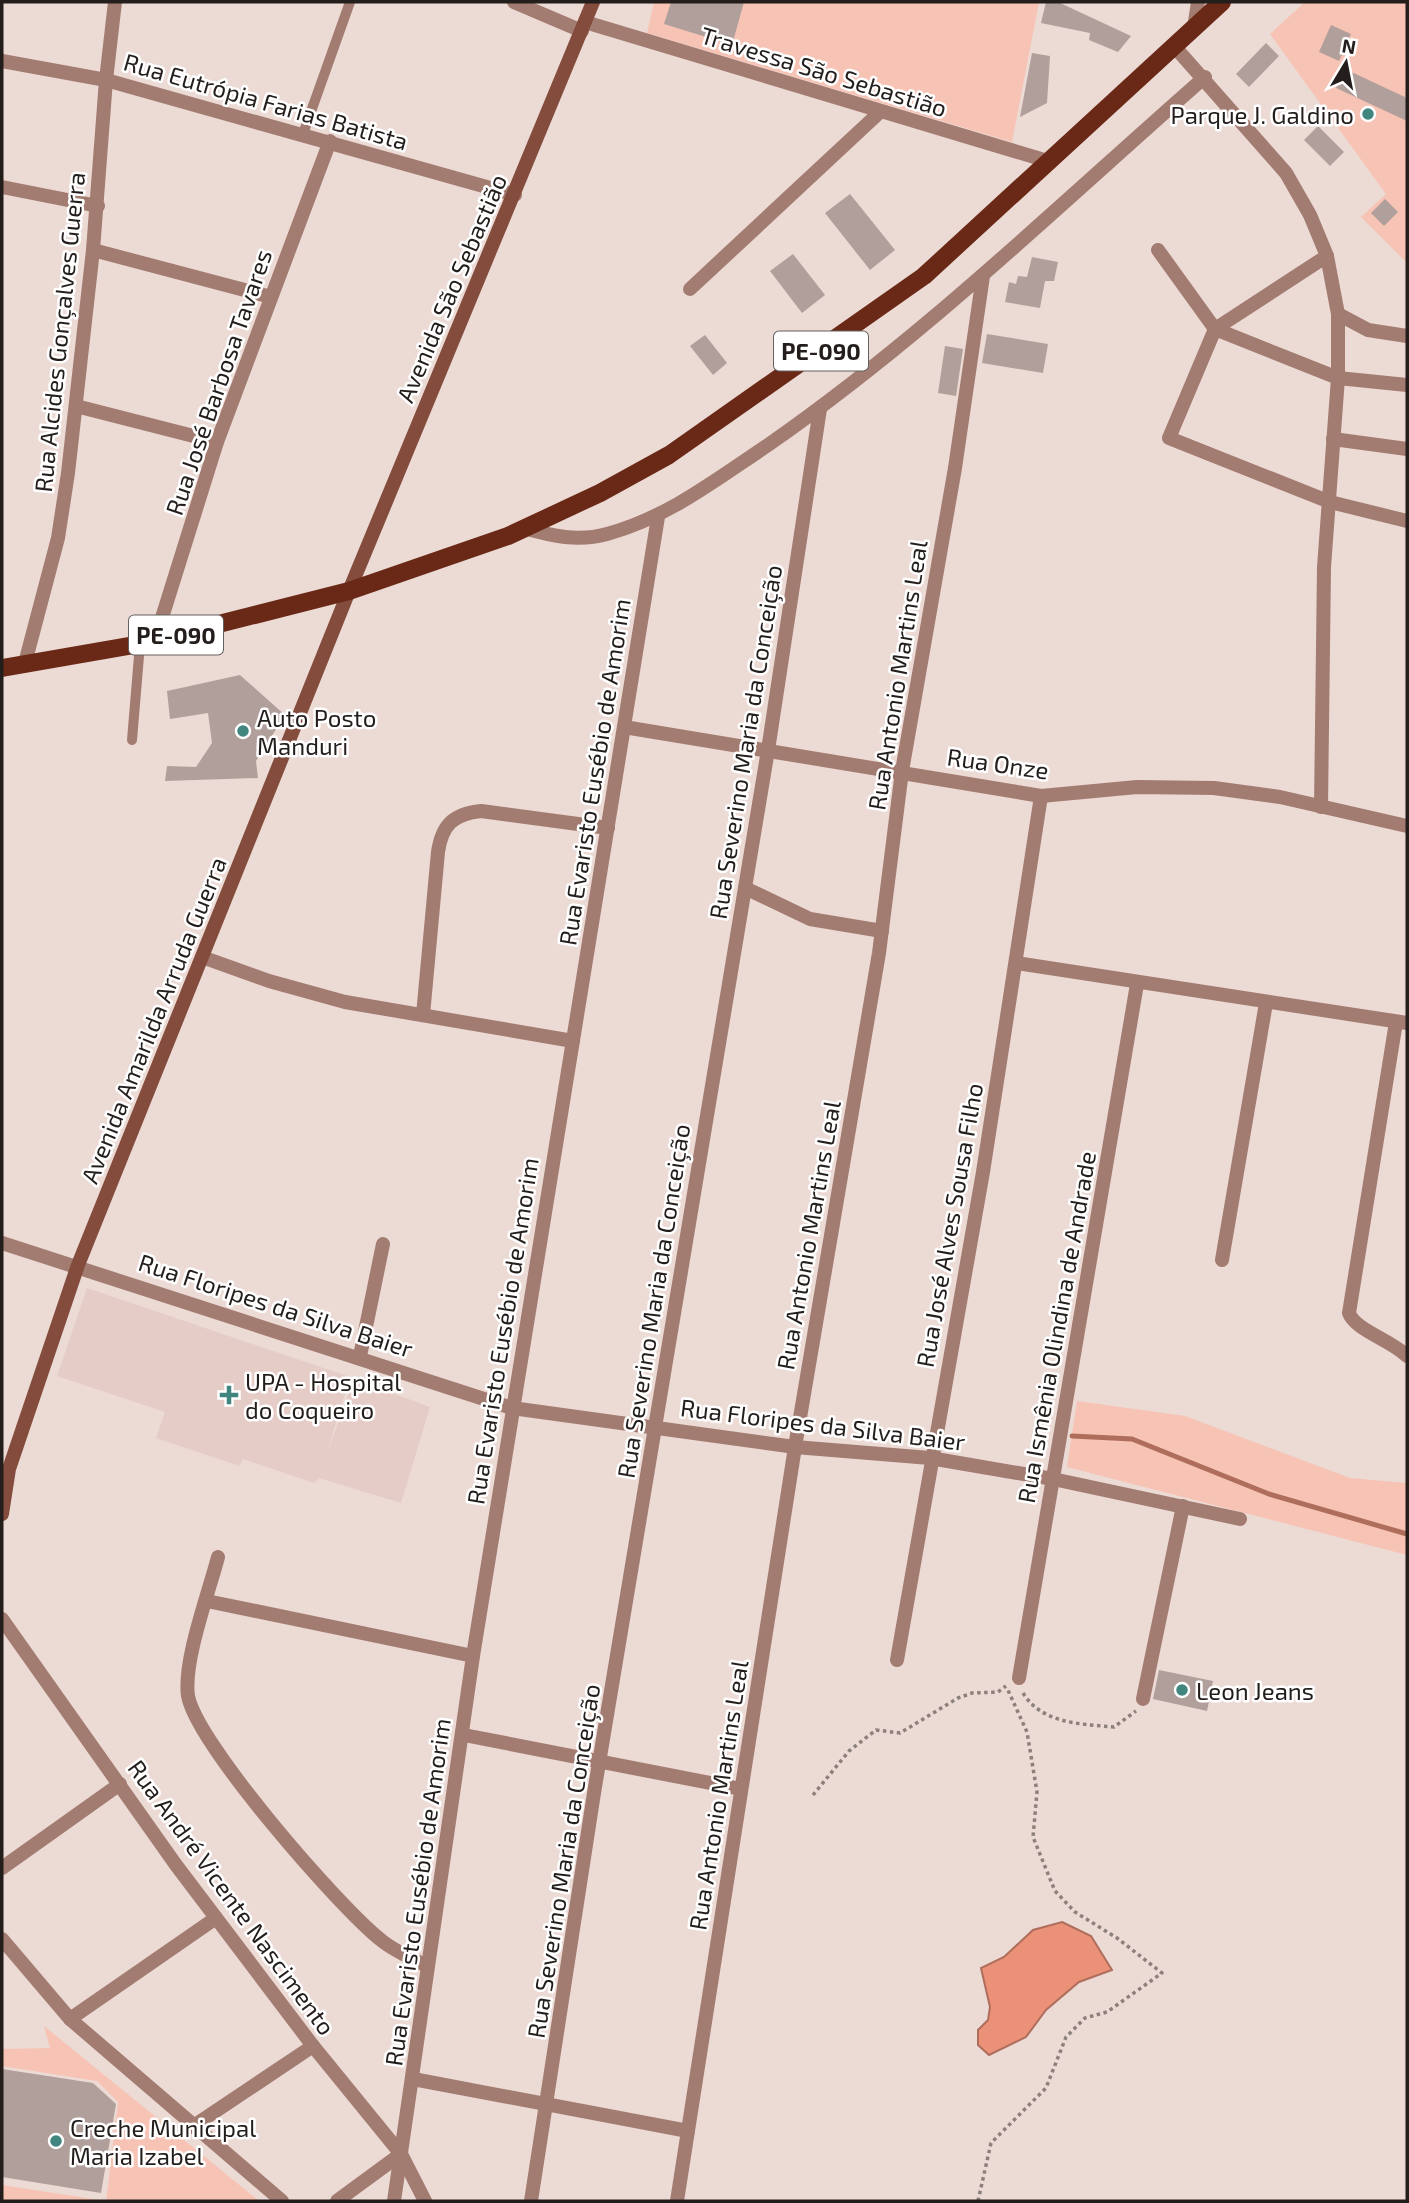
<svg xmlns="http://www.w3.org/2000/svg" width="1409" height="2203" font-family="'Exo 2',sans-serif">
	<rect width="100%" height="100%" fill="#ecdad5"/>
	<polygon fill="#e6ccc6" points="87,1288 350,1377 327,1453 354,1379 430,1407 401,1503 319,1478 314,1483 243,1459 240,1466 156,1438 165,1412 57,1376"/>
	<g fill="#f7c3b4">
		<polygon points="654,2 1039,2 1012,142 647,33"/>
		<polygon points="1305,2 1407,2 1407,263 1361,217 1386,194 1270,34"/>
		<polygon points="1077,1401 1185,1416 1350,1478 1407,1483 1407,1555 1067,1467"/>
		<polygon points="44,2026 259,2201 2,2201 2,2185 106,2201 118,2102 97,2081 2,2066 2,2049 50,2048"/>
	</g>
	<polygon fill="#eb9178" stroke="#af6e5c" stroke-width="2" points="1062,1922 1091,1936 1112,1970 1079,1982 1046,2010 1026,2037 989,2055 978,2045 978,2030 988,2020 990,2007 981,1968 1004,1957 1033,1930"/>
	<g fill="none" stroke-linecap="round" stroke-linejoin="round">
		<polyline stroke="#af6e5c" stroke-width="5" points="1072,1436 1132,1439 1269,1494 1407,1534"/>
	</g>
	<g fill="#b09f9b">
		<polygon points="671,2 744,2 732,45 664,24"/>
		<polygon points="1046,2 1058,2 1131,36 1118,52 1089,40 1090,33 1041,23"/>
		<polygon points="1331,25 1351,34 1339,61 1319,52"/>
		<polygon points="1266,43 1279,56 1249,87 1236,74"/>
		<polygon points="1032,53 1050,56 1047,103 1020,117"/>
		<polygon points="1345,69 1407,98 1407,121 1336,88"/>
		<polygon points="1318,126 1344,152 1330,166 1304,140"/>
		<polygon points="850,194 895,250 870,270 825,213"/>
		<polygon points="1385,199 1398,212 1384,226 1371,213"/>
		<polygon points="793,254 825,295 802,313 770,271"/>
		<polygon points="1032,257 1058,262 1054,281 1045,281 1040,308 1005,302 1009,282 1016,284 1018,276 1027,277"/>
		<polygon points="987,334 1048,344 1043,373 982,363"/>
		<polygon points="705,335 727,363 713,375 690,346"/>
		<polygon points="945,346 963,349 956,396 938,393"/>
		<polygon points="240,675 285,715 256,761 258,778 165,781 167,766 196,767 212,743 208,713 170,719 167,691"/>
		<polygon points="1159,1670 1213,1681 1207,1711 1153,1699"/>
		<polygon points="2,2069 93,2083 116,2104 101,2193 2,2177"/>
	</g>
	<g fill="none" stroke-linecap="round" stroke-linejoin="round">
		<g stroke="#8c807c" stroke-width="3.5" stroke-dasharray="3.5 3.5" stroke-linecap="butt">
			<path d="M1023,1693C1042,1724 1081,1724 1114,1727L1136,1711"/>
			<polyline points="813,1795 849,1751 876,1730 900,1733 958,1698 972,1693 998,1692 1006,1686"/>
			<polyline points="978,2201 991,2143 1046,2088 1066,2037 1085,2018 1107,2012 1162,1973 1117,1938 1075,1912 1055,1891 1033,1837 1037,1792 1027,1732 1007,1688"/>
		</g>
		<g stroke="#a37c71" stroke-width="10">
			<polyline points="303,134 350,2"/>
			<polyline points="132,740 140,644"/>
		</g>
		<g stroke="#a37c71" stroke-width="14">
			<polyline points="514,2 582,31"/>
			<polyline points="585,22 1051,162"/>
			<polyline points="1194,28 1198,2"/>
			<polyline points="1174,46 1286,173 1310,215 1327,256 1338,314 1338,378 1324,567 1321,807"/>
			<polyline points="2,61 106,80 515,195"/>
			<polyline points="2,187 98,206"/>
			<polyline points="93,250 271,297"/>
			<polyline points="1158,250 1215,329 1338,378 1407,385"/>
			<polyline points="1327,256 1215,329 1169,438 1330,502 1407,521"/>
			<polyline points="690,289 880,112"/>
			<polyline points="1338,314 1368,330 1407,336"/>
			<polyline points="76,406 217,442"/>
			<polyline points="1333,439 1407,449"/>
			<path d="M524,528C552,536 578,542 607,534C667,518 717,479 768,445C925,336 1061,203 1205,77"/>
			<polyline points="155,640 217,442 330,141"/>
			<polyline points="25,663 58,538 68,473 93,250 106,80 115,2"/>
			<polyline points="624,727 1041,796 1137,787 1214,788 1280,797 1407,826"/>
			<polyline points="745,888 810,919 882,931"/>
			<polyline points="202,957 269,981 345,1002 573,1041"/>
			<polyline points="1016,963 1407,1023"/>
			<path d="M423,1015L438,852C442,825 453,814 481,811L608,828"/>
			<path d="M1396,1022L1349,1313C1355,1330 1391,1340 1407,1356"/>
			<polyline points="2,1243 512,1408 795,1447 930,1458 1053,1479 1240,1519"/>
			<polyline points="1222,1260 1266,1003"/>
			<polyline points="360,1356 383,1244"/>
			<path d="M218,1557C209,1592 183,1661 188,1696C197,1744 339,1907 381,1940C394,1951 411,1958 427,1966"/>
			<polyline points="207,1601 473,1656"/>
			<polyline points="2,1619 176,1865 313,2046 401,2154 425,2201"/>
			<polyline points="897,1660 983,1172 1041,796"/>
			<polyline points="1019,1678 1137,984"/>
			<polyline points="1143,1699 1183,1506"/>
			<polyline points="464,1735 741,1789"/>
			<polyline points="2,1868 120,1784"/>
			<polyline points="2,1939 70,2019 282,2201"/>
			<polyline points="70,2019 216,1918"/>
			<polyline points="413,2079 688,2131"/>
			<polyline points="192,2127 313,2046"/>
			<polyline points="337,2201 401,2154"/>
			<polyline points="394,2201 473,1656 658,517"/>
			<polyline points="531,2201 594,1793 768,750 820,409"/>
			<polyline points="677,2201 795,1447 879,953 902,771 955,468 983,276"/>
		</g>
		<polyline stroke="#834c3d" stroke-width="14" points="2,1514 9,1469 78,1265 349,591 593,2"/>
		<polyline stroke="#6a2917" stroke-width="18" points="2,668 140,644 349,591 508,536 600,493 669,455 924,276 1222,2"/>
	</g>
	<g fill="#40867e" stroke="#fff" stroke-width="2.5">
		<circle cx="1368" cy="114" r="7"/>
		<circle cx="243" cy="731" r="7"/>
		<path d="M225.5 1384.5h7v7h7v7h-7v7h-7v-7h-7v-7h7z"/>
		<circle cx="1182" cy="1690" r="7"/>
		<circle cx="56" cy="2141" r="7"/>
	</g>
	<g text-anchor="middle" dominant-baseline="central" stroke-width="5" stroke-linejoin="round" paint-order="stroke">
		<g fill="#fff" stroke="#65615f" stroke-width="2">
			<rect x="774" y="331.5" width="94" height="39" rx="5"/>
			<rect x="129" y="615.5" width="94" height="39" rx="5"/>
		</g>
		<g font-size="23" font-weight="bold" fill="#231d1b">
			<text x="821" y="351">PE-090</text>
			<text x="176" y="635">PE-090</text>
		</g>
		<g font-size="24" fill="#231d1b" stroke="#fff">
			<text transform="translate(824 71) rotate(17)">Travessa São Sebastião</text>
			<text transform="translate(266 101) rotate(16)">Rua Eutrópia Farias Batista</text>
			<text transform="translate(451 288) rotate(-67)">Avenida São Sebastião</text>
			<text transform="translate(59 332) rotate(-84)">Rua Alcides Gonçalves Guerra</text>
			<text transform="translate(218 382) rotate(-71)">Rua José Barbosa Tavares</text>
			<text transform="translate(897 675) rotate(-81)">Rua Antonio Martins Leal</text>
			<text transform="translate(745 742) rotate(-81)">Rua Severino Maria da Conceição</text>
			<text transform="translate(998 763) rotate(8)">Rua Onze</text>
			<text transform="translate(594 772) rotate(-81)">Rua Evaristo Eusébio de Amorim</text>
			<text transform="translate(153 1020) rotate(-68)">Avenida Amarilda Arruda Guerra</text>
			<text transform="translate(949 1225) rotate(-80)">Rua José Alves Sousa Filho</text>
			<text transform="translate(808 1235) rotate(-80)">Rua Antonio Martins Leal</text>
			<text transform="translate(653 1301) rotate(-81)">Rua Severino Maria da Conceição</text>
			<text transform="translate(276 1305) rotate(18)">Rua Floripes da Silva Baier</text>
			<text transform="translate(1056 1327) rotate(-80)">Rua Ismênia Olindina de Andrade</text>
			<text transform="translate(502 1331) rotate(-81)">Rua Evaristo Eusébio de Amorim</text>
			<text transform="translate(823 1424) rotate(7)">Rua Floripes da Silva Baier</text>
			<text transform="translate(718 1795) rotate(-81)">Rua Antonio Martins Leal</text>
			<text transform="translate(563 1861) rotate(-81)">Rua Severino Maria da Conceição</text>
			<text transform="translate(417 1892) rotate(-82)">Rua Evaristo Eusébio de Amorim</text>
			<text transform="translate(232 1897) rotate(54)">Rua André Vicente Nascimento</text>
		</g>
		<g font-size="24" fill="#231d1b" stroke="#fff" text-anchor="start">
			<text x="1354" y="114" text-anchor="end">Parque J. Galdino</text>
			<text x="257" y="717">Auto Posto<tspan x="257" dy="28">Manduri</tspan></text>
			<text x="245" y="1381">UPA - Hospital<tspan x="245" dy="28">do Coqueiro</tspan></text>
			<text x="1196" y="1690">Leon Jeans</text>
			<text x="70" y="2127">Creche Municipal<tspan x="70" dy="28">Maria Izabel</tspan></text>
		</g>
	</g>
	<rect width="1409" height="2203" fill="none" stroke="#231d1b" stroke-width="7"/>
	<g transform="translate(1346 63) rotate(10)" stroke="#ffffff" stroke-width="5" paint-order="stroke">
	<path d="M0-5L12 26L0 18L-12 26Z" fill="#231d1b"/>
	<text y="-10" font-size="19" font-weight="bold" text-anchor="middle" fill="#231d1b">N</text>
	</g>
</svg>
